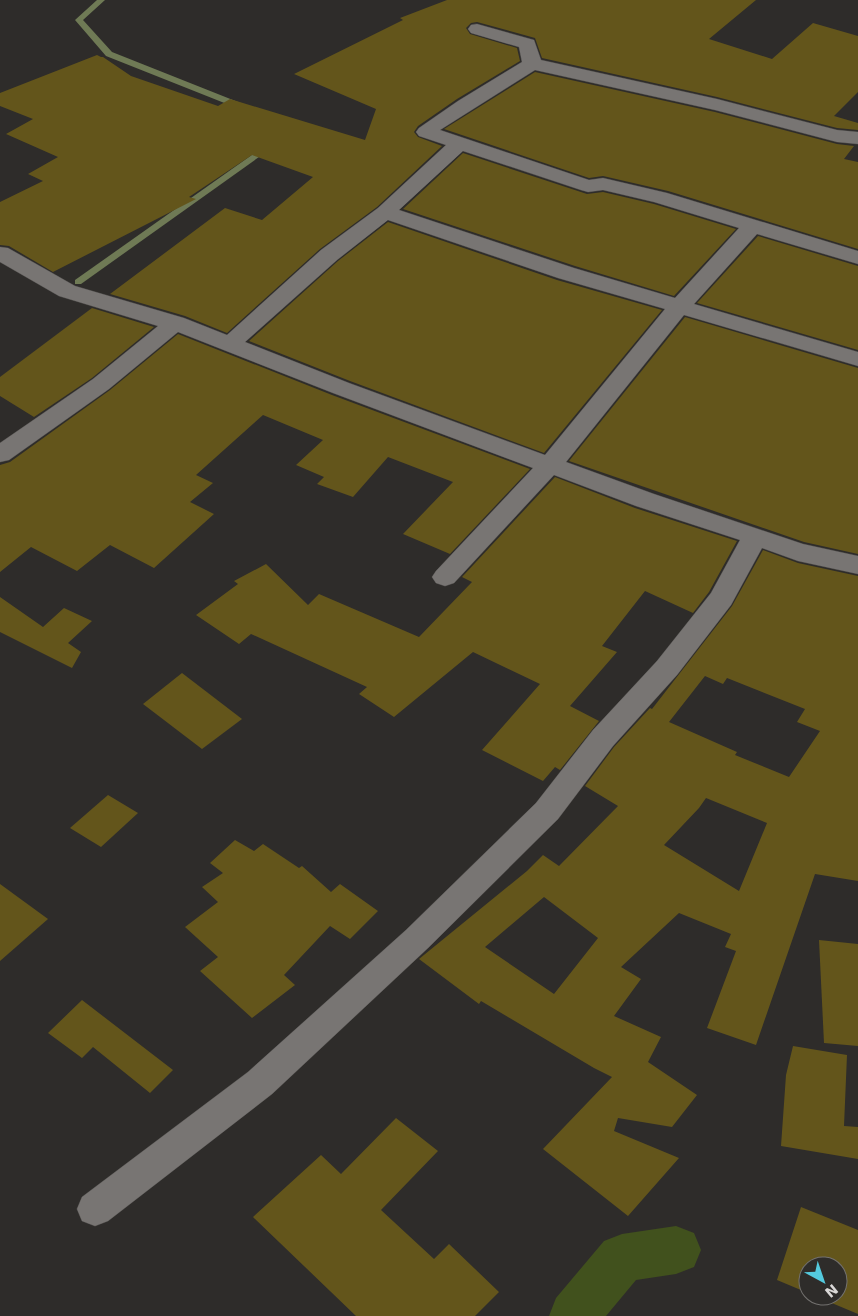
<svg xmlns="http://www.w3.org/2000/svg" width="858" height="1316" font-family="'DejaVu Sans',sans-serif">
	<rect width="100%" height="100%" fill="#2e2c2a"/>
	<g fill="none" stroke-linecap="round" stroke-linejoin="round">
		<g fill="#6f7a55" fill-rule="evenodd">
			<polygon points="97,0 105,0 83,20 112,52 243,104 243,108 237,108 106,56 75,20"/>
			<polygon points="266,145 273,147 81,284 75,284 75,280"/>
		</g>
		<polygon fill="#41511d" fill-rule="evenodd" points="676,1226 694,1233 701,1250 694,1267 676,1274 636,1280 606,1316 549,1316 556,1298 604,1241 622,1234"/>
	</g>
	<g fill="#63551b" fill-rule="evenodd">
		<polygon points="447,0 756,0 709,39 772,59 813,23 858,36 858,92 834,116 858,123 858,130 837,128 717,97 542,58 535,38 477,22 471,23 466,28 470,34 517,48 520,61 457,99 418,126 414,132 418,137 442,146 377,207 320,249 227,333 185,316 110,294 225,208 262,220 313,177 252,155 189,197 196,199 53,272 9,246 0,245 0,202 43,181 28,174 58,157 6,134 33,119 0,106 0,93 97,55 101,57 103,57 131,76 218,106 230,99 365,140 376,109 294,74 403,20 400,18"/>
		<polygon points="535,72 715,112 837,144 854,146 844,159 858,162 858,249 668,191 603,176 589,178 444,129"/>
		<polygon points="463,153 587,194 603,192 654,204 736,229 674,296 575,266 403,209"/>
		<polygon points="388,222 557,280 662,310 544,453 350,381 249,341 338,261"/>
		<polygon points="758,236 858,266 858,350 697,303"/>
		<polygon points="92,308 154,327 92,378 34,417 0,396 0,377"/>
		<polygon points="685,317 858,368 858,554 804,542 569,461"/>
		<polygon points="178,334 332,395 530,469 450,554 403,534 453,482 388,457 353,497 317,484 324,477 296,465 323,440 263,415 196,475 213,483 190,502 214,514 154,568 110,545 77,571 31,547 0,572 0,465 10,462 110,390"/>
		<polygon points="555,477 635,508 737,541 709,592 693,613 645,591 602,646 617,652 570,706 599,721 560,770 555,767 543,781 482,750 540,684 473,652 394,717 359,694 367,687 251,634 239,644 196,615 238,584 234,581 266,564 308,605 319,594 419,637 472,582 462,577"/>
		<path d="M763,550L798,563L858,576V881L815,874L756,1045L707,1028L736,951L725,947L731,934L679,913L621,967L641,979L614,1016L661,1037L648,1062L697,1095L672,1127L618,1118L614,1131L679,1158L628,1216L543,1149L612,1077L594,1068L481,1001L479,1004L419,959L527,871L543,855L559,866L618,806L585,786L614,747L650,708L652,709L732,606ZM705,676L723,684L727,678L805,709L797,722L820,731L789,777L735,755L737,752L669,722ZM706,798L767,823L739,891L664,845L699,808ZM544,897L598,938L554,994L485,947Z"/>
		<polygon points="0,597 43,627 64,608 92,621 68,643 81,652 72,668 0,632"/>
		<polygon points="182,673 242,719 202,749 143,704"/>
		<polygon points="108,795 138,813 101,847 70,828"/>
		<polygon points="235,840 254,851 263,844 299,868 302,866 331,892 340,884 378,911 350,939 330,926 284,975 295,985 252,1018 200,971 218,957 185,927 218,902 202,887 223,873 210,863"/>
		<polygon points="0,884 48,919 0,961"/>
		<polygon points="819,940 858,944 858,1046 824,1043"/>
		<polygon points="82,1000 173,1070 150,1093 93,1047 82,1058 48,1033"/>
		<polygon points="793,1046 847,1055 844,1126 858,1127 858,1159 781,1146 786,1075"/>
		<polygon points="396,1118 438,1151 381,1210 434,1259 449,1244 499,1292 475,1316 356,1316 253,1217 321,1155 341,1174"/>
		<polygon points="801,1207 858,1230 858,1314 815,1296 838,1296 838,1266 808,1266 808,1293 777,1280"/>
	</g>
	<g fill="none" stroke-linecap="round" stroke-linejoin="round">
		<defs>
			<path id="minor" d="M477,24L534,40L541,60L717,99L837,130L858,132V144L837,142L715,110L535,70L440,130L589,180L603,178L667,193L858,251V264L757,234L694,304L858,352V366L684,315L566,462L654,494L803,544L858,556V574L798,561L762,548L731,605L677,675L613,746L558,819L428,948L272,1094L108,1221L95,1226L82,1221L77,1209L82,1197L248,1072L406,930L536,803L593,730L657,661L711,593L740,540L636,506L554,475L454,583L445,586L436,583L432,577L436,571L533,468L333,393L178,332L109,389L9,460L0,462V443L93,379L158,326L59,296L0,262V247L8,248L75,286L184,318L227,335L321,250L378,208L446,145L419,136L416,132L419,128L458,101L522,62L519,47L471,33L468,29L471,25ZM463,151L581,190L588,192L603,190L654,202L739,228L675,298L574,268L399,210ZM388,220L558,278L665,309L545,455L349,383L245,342L337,260Z"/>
		</defs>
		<use href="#minor" stroke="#4a4846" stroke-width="1"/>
		<use href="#minor" fill="#787573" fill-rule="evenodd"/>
	</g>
	<g transform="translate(823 1281) rotate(140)"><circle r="24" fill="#2e2c2a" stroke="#73716f"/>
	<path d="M0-4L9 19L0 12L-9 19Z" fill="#54cade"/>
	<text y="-8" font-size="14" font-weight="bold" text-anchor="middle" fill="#dad8d7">N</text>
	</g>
</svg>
